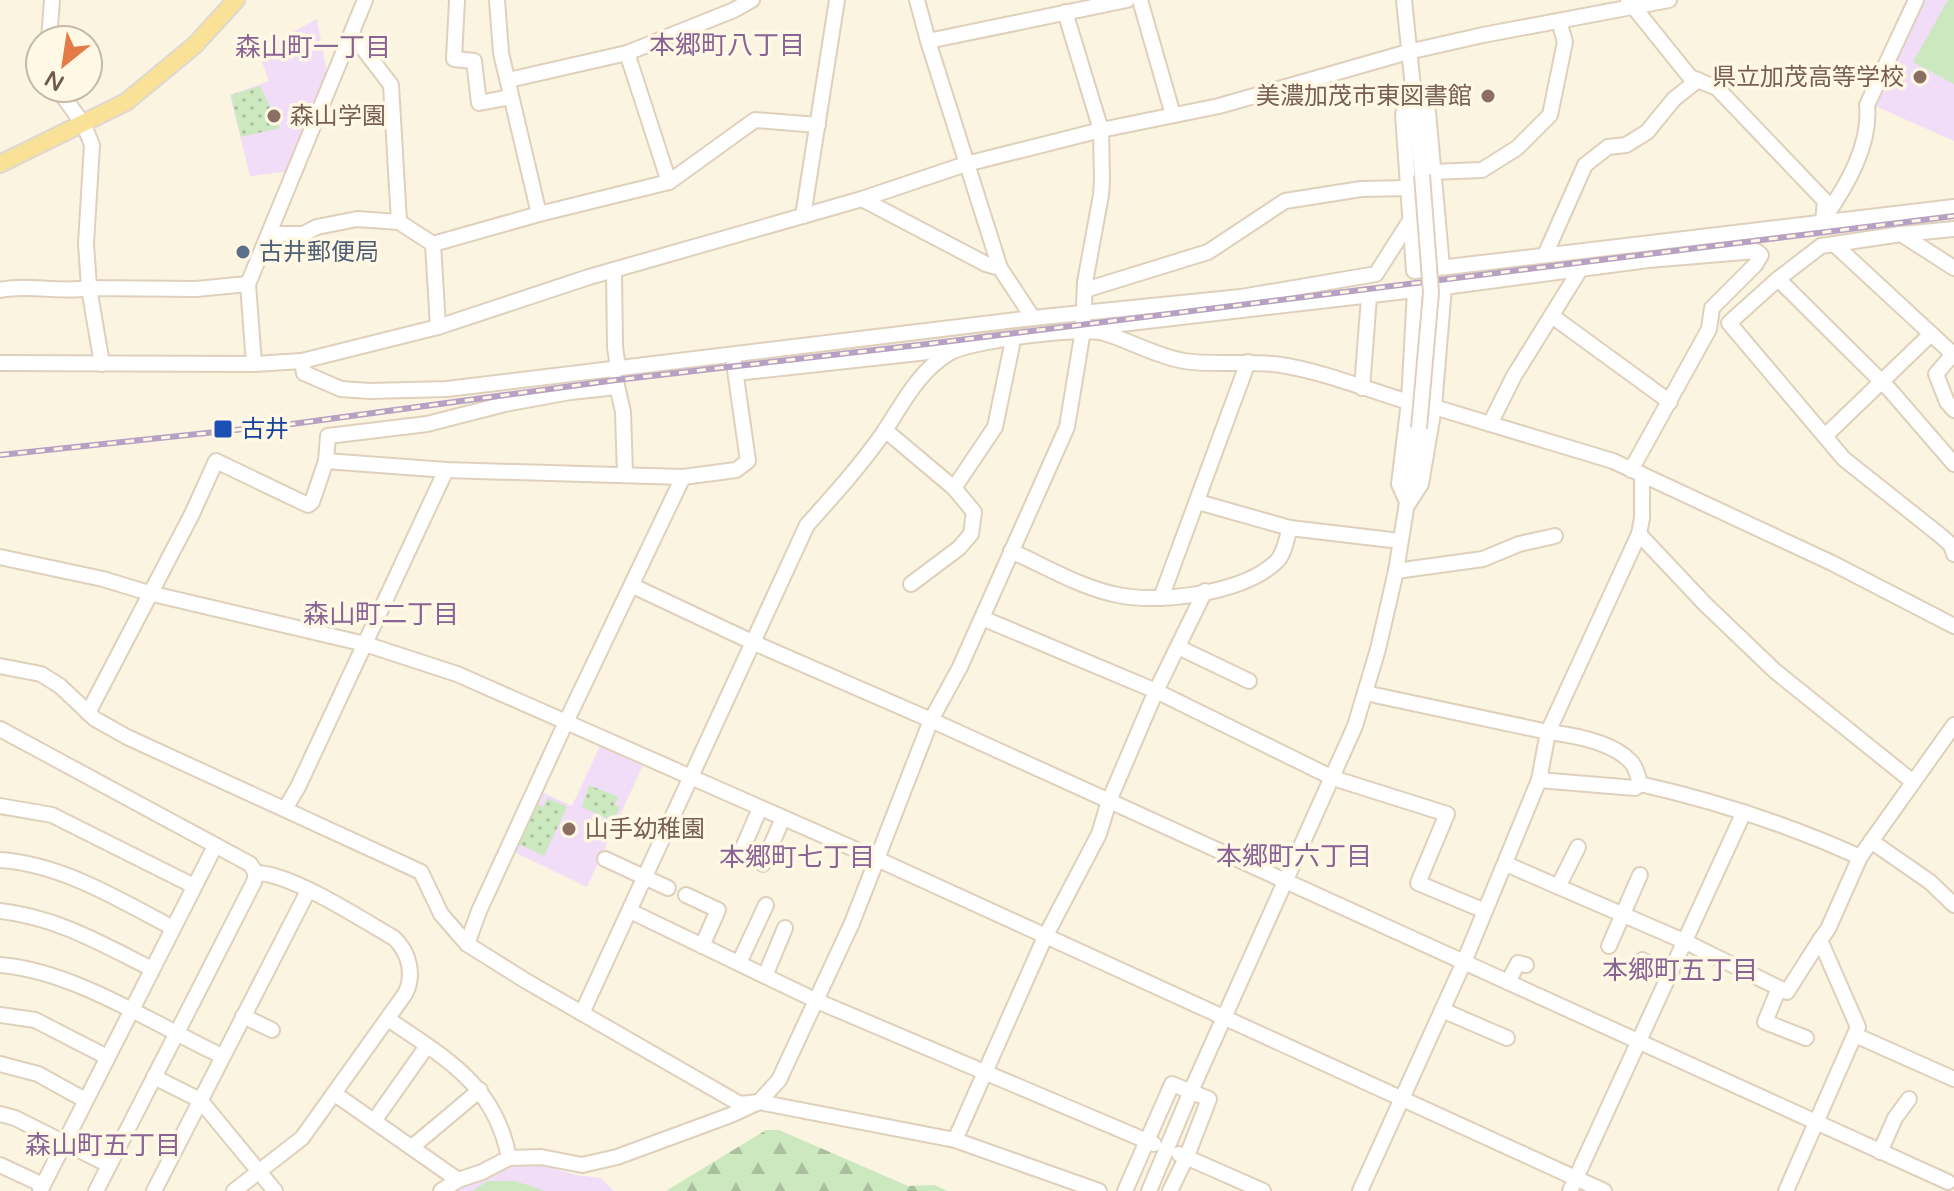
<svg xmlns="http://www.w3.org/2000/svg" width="1954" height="1191" font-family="'Varela Round','Noto Sans JP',sans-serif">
	<defs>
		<pattern id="forest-firs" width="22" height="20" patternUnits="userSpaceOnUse" patternTransform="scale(2)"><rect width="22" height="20" fill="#cbe8bf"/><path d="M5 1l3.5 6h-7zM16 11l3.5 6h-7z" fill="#a9bf9d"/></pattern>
		<pattern id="park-dots" width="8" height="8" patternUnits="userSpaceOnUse" patternTransform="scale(2)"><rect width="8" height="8" fill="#cbe8bf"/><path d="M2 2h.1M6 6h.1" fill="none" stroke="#a9bf9d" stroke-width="1.8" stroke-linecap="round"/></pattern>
	</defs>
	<rect width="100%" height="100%" fill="#fbf4e0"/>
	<g fill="#f1ddf7">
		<polygon points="1923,0 1954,0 1954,141 1873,105"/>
		<polygon points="317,19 326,68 334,69 291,171 250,176 230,95 269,81 258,51"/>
		<polygon points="601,744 644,763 587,887 512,851 542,792 572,806"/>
		<polygon points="535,1163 576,1175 601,1178 614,1191 454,1191 512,1164"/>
	</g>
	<g fill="#cbe8bf">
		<polygon points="1948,0 1954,0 1954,84 1913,62"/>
		<polygon points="488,1181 515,1181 546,1191 472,1191"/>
	</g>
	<polygon fill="url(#forest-firs)" points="766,1130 779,1130 908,1186 934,1185 948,1191 666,1191"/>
	<g fill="url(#park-dots)">
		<polygon points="260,86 280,128 241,137 231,95"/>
		<polygon points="589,785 618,797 615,805 620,807 613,821 582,807"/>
		<polygon points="548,798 567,807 544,856 519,844 537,804 543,807"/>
	</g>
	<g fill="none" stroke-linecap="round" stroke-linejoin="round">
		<defs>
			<g id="minor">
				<polyline points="457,0 454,59 474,61 479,103 510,97"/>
				<polyline points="497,0 501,53 539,214"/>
				<polyline points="917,0 928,41 1000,268 1033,318"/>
				<polyline points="1140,0 1173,115"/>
				<polyline points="1404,0 1422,175"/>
				<polyline points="1628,0 1690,77 1717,88 1825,201 1823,221"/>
				<polyline points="352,34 391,85 399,222"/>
				<polyline points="49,40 52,0"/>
				<polyline points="928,41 1127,0"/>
				<polyline points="627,53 734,10 752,0"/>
				<polyline points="509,80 627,53 669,182"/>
				<polyline points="57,88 84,125 92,145 86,243 89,288 102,364"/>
				<polyline points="1412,93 1403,114 1414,271 1954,207"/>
				<polyline points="1412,93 1428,112 1442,267"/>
				<polyline points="1431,172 1482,170 1517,148 1550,115 1565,42 1559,21"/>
				<polyline points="862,199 986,264 1000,268"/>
				<polyline points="803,216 837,0"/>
				<path d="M1825,217C1847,185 1871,145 1867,105L1916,0"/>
				<polyline points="269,234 303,234 317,227 357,219 399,222 433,244 539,214 669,182 755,120 818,125"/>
				<polyline points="1902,234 1954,229"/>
				<polyline points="433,244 438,327"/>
				<polyline points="1834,244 1953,354"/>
				<polyline points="1545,255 1585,165 1608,147 1626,145 1647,132 1674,99 1698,80"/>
				<polyline points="1954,268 1901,234 1821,246 1778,279 1729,323 1844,459 1941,536 1951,545 1954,554"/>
				<polyline points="614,270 615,347 618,368"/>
				<polyline points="1778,279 1890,390 1954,464"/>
				<polyline points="1444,287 1648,260 1756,251 1761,255 1755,265 1712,308 1709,329 1631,470"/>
				<polygon points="1444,287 1434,407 1421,484 1408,504 1399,484 1409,402 1415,290"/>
				<path d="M0,290C29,284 59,293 89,288L196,289L248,284"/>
				<polyline points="1085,290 1208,252 1285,201 1361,189 1409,188"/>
				<polyline points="1552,316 1670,402"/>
				<polyline points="1095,330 1121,324 1415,290"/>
				<polyline points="1954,353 1936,374 1947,402 1954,410"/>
				<polyline points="302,361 304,373 341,389 370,391 447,389 1033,318 1241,297 1376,274 1411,219"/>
				<polyline points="0,363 254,364 302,361 438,327 589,277 862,199 966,164 1101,130 1219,106 1408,52 1483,35 1669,0"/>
				<polyline points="254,364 248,284 365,0"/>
				<polyline points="736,373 946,350 951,352"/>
				<polyline points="616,381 623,412 625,475"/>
				<polyline points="1362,388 1369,297"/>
				<polyline points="1434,407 1613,461 1832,563 1954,626"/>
				<polyline points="1490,424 1514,376 1581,268"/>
				<polyline points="885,430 954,488 974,512 971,534 959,548 911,584"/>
				<polyline points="1825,436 1931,334"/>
				<polyline points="326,461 328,436 427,424 505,404 570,392 617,387"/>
				<polyline points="954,488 995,427 1013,340"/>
				<polyline points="1198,502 1290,528 1400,541"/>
				<polyline points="1639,534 1705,604 1775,671 1913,782"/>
				<path d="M1011,551C1045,566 1081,588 1118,595C1161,604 1243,593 1276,562C1285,554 1286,539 1290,528"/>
				<polyline points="0,557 103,579 149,593 365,644 457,674 877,859 1604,1191"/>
				<polyline points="1396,571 1483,559 1519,544 1555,536"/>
				<polyline points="633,586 752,642 931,720 1948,1182"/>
				<polyline points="1161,598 1248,362"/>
				<polyline points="982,618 1156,691 1333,778 1447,814 1418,883 1485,911"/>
				<polyline points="1178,647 1249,681"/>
				<polyline points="0,666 41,674 60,686 95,719 127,737 421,872 441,914 467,944 526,981 740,1104 759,1102 955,1140 1099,1191"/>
				<path d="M1365,693L1548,732C1573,735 1612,742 1630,761C1636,766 1638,777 1640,784C1716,801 1789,825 1860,857"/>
				<polyline points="88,713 192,514 216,461 308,505 312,502 326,461 446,470 683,477 736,470 748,461 733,356"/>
				<polyline points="0,729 250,864 256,873"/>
				<polyline points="1539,780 1635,788 1640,784"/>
				<polyline points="0,806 52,815 194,886"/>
				<polyline points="285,809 298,787 446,470"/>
				<polyline points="1871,841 1930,882 1954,905"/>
				<polyline points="739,857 760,808"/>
				<polyline points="605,859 668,888"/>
				<path d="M0,860C62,864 120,900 173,928"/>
				<polyline points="763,864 783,818"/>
				<polyline points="1506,864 1686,942 1787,992 1820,940"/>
				<polyline points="1558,887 1578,847"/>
				<polyline points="686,895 718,910 702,946"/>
				<path d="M0,911C56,917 102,944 152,969"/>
				<polyline points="630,911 817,1001 1154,1144"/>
				<polyline points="467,944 479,911 566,722 683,477"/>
				<polyline points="1609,946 1640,875"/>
				<polyline points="1642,960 1671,975"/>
				<polyline points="739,963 766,905"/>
				<path d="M0,965C75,971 153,1024 222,1056"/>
				<polyline points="765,976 785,928"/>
				<polyline points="1508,982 1518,963 1526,965"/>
				<polyline points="1779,988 1765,1022 1806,1038"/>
				<polyline points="1442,1010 1507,1038"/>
				<path d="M582,1013L807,525C834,495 861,465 884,432C903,403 918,372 949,353C969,341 1081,326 1104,333C1131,341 1155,356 1184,361C1216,366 1249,360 1281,365C1321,371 1369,390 1409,402"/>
				<polyline points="0,1015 35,1020 107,1057"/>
				<polyline points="243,1016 272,1030"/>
				<path d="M388,1019C445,1058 495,1084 509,1158"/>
				<polyline points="1855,1035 1954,1079"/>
				<polyline points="0,1064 38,1074 85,1100"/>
				<polyline points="154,1077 200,1100 275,1191"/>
				<polyline points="335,1094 458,1180"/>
				<polyline points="0,1114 15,1118 109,1165"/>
				<polyline points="374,1121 427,1046"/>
				<polyline points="955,1140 1045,937 1099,834 1109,801 1156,691 1205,591"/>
				<polyline points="412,1147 480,1090"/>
				<polyline points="1880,1152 1895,1118 1909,1099"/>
				<polyline points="1179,1154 1263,1191"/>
				<polyline points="0,1165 43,1185"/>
				<polyline points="40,1191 215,846"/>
				<polyline points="96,1191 254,882 256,873"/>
				<polyline points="154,1191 308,891"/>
				<path d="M234,1191L302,1138L405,994C415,975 409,952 394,938C361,919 291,873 256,873"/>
				<polyline points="441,1191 458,1180 482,1172 509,1158 541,1157 582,1165 617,1157 731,1115 759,1102 779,1080 852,923 931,720 960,667 1067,427 1083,330 1085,282 1101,195 1102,179 1101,130 1065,12"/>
				<polyline points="1125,1191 1172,1084 1209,1099 1187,1156 1170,1191"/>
				<polyline points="1149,1191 1191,1091 1355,726 1378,649 1396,571 1419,428"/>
				<polyline points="1360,1191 1464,962 1539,780 1548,732 1639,534 1642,518 1642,475"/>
				<polyline points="1570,1191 1744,812"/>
				<polyline points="1786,1191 1858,1027 1820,940 1828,929 1860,857 1954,725"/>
			</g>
			<polyline id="major" points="0,164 126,102 195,45 236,0"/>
		</defs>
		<use href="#minor" stroke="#dfd0bc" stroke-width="18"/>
		<use href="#major" stroke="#ddd8d3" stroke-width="20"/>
		<use href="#minor" stroke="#fff" stroke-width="14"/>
		<use href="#major" stroke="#fae198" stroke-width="16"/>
		<defs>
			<polyline id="rail" points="0,455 292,424 616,380 927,344 1954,216"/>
		</defs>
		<use href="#rail" stroke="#b7a0c3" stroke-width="6"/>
		<use href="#rail" stroke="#fff8e5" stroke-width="3" stroke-dasharray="9" stroke-linecap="butt"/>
		<defs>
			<polyline id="minor-bridge" points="1419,428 1431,293 1422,175"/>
		</defs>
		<use href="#minor-bridge" stroke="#dfd0bc" stroke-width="18" stroke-linecap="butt"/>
		<use href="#minor-bridge" stroke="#fff" stroke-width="14"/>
	</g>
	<g fill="#8d6e63" stroke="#fff8e5" stroke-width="3">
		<circle cx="1920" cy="77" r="8"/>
		<circle cx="1488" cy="96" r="8"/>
		<circle cx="274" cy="116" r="8"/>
		<circle cx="569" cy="829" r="8"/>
	</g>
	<circle fill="#5c6f8a" stroke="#fff8e5" stroke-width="3" cx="243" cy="252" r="8"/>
	<rect fill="#1a4fb4" stroke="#fff8e5" stroke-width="3" x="213" y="419" width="20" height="20" rx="4"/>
	<g text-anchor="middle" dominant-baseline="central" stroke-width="7" stroke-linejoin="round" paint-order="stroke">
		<g font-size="24" fill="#785e54" stroke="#fff8e5" text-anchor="end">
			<text x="1904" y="77">県立加茂高等学校</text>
			<text x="1472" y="96">美濃加茂市東図書館</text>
			<text x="290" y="116" text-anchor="start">森山学園</text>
			<text x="585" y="829" text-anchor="start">山手幼稚園</text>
		</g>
		<g font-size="24" fill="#4e5e75" stroke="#fff8e5" text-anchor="start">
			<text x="259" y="252">古井郵便局</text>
		</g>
		<g font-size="24" fill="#164399" stroke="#fff8e5" text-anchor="start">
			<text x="241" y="429">古井</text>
		</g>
		<g font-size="26" fill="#8a6395" stroke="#fff8e5">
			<text x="727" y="45">本郷町八丁目</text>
			<text x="313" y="47">森山町一丁目</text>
			<text x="381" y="614">森山町二丁目</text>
			<text x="1294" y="856">本郷町六丁目</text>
			<text x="797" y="857">本郷町七丁目</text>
			<text x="1680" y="970">本郷町五丁目</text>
			<text x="103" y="1145">森山町五丁目</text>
		</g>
	</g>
	<g transform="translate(64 64) rotate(210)"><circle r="38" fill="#fff8e5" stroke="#c6b9a6" stroke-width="2"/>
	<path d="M0-6L14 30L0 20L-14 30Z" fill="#e47b46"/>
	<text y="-12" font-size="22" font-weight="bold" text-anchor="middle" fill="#715b48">N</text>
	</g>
</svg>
